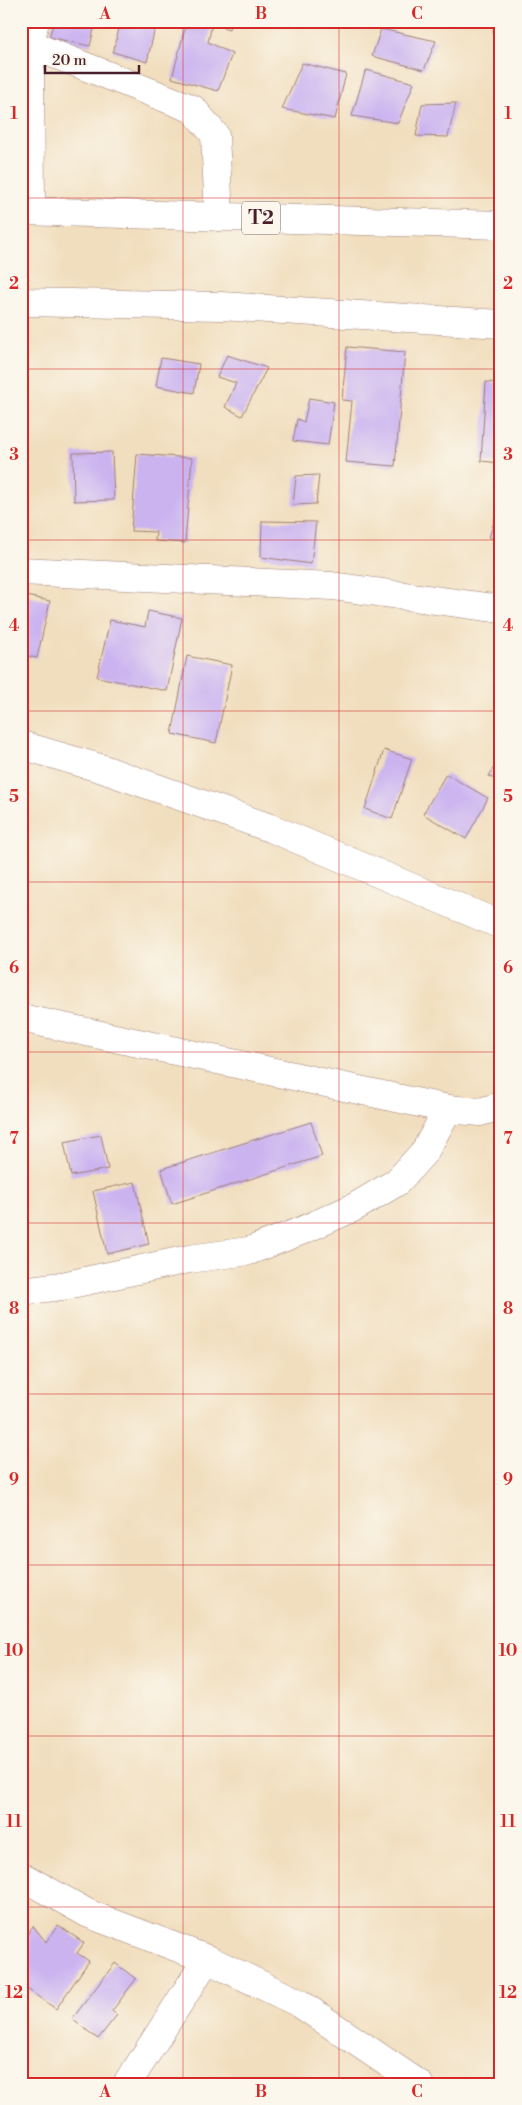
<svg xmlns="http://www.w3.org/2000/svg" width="522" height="2105" font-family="'Libre Bodoni',serif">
	<rect width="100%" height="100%" fill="#fbf7ec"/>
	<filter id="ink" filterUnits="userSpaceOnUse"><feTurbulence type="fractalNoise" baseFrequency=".02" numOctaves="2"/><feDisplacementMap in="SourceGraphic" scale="10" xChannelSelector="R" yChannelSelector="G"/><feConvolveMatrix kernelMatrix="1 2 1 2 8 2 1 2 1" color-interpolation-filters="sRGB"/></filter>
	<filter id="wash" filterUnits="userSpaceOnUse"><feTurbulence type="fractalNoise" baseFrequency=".0096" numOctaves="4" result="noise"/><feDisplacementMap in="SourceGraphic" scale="20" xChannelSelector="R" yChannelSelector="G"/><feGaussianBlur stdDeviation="1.12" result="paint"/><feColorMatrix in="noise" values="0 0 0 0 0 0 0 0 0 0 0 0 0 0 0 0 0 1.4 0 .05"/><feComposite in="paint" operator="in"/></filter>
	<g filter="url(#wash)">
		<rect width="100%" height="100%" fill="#f1debe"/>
		<g id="blocks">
			<g fill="#cbb3f0">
				<polygon points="54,21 96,21 90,46 49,37"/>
				<polygon points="121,21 155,28 147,62 113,52"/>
				<polygon points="187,21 231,21 229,29 212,24 208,42 232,54 218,91 172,78"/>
				<polygon points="494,21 501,21 501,32 493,33"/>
				<polygon points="381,29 436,41 424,70 372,56"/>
				<polygon points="302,63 346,74 335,119 282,109"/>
				<polygon points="367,70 414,83 398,123 352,116 365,72"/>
				<polygon points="456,103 448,137 416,136 422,104"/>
				<polygon points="347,347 405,352 395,466 346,462 352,401 342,400"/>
				<polygon points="227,355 267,368 242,416 225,407 236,383 217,377"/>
				<polygon points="161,358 199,364 194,393 156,386"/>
				<polygon points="486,382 501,383 501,463 481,461"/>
				<polygon points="309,398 334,402 328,445 293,441 297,419 304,422"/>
				<polygon points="112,452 114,500 74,501 73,453"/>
				<polygon points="137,454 192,458 185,543 155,541 156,532 131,531"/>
				<polygon points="319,475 316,504 293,505 296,476"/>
				<polygon points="500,500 501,538 489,538"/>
				<polygon points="262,521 316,522 311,564 261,557"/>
				<polygon points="21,595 50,601 37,658 21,655"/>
				<polygon points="148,611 182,618 167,691 97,677 110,620 145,627"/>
				<polygon points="187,656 232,665 216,743 172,734"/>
				<polygon points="384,750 412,759 392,819 365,809"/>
				<polygon points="498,760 501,762 501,783 489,776"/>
				<polygon points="446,774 488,798 466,839 423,814"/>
				<polygon points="311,1122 322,1156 172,1204 161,1169"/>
				<polygon points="101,1135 108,1169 71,1176 64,1142"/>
				<polygon points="135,1182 149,1244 107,1254 93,1191"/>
				<polygon points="58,1925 84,1943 77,1953 89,1961 56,2009 21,1985 21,1943 33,1926 46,1942"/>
				<polygon points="115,1963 136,1979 112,2011 117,2015 98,2039 72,2019"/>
			</g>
		</g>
	</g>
	<g filter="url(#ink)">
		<use href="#blocks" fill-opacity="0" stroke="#9e7e74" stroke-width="1"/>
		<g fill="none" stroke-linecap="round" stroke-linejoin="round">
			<defs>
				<g id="minor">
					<polyline points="21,41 193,109 215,135 219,217"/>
					<polyline points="31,211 30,44 35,21"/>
					<polyline points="21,302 221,306 501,324"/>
					<polyline points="21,571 332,586 501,609"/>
					<polyline points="21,745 103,769 273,829 501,925"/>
					<polyline points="21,1018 448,1109 480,1112 501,1106"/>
					<polyline points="21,1291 62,1286 189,1259 249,1251 301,1231 355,1207 397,1182 425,1151 448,1109"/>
					<polyline points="21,1876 89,1914 207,1959 299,2003 419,2084"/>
					<polyline points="127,2084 207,1959"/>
				</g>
				<polyline id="highway" points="21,211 501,225"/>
			</defs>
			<use href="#minor" stroke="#9e7e74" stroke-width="29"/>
			<use href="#highway" stroke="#9e7e74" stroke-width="29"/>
			<use href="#minor" stroke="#fff" stroke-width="28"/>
			<use href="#highway" stroke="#fff" stroke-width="28"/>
		</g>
	</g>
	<path fill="none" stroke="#d62828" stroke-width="1" stroke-opacity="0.55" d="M183,21V2084M339,21V2084M21,198H501M21,369H501M21,540H501M21,711H501M21,882H501M21,1052H501M21,1223H501M21,1394H501M21,1565H501M21,1736H501M21,1907H501"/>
	<g text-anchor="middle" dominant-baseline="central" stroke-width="4.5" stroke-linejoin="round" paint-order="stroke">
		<rect fill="#fbf7ec" stroke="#7f6065" stroke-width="1" x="242" y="201.5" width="38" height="33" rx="4"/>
		<g font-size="19" font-weight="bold" fill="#4a1f2b">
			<text x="261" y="218">T2</text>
		</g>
	</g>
	<rect width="522" height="2105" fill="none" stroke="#fbf7ec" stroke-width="55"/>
	<path d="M45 65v8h94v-8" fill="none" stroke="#4a1f2b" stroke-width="2.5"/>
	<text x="52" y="65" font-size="15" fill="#4a1f2b" stroke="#fbf7ec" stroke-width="4" paint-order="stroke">20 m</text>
	<rect x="28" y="28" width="466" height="2050" fill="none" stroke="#d62828" stroke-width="2"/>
	<g font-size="16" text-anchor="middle" font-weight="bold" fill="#d62828">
		<text x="105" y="19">A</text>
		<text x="261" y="19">B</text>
		<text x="417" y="19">C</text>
		<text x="14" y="119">1</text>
		<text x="508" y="119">1</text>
		<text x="14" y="289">2</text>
		<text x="508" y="289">2</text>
		<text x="14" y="460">3</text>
		<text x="508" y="460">3</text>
		<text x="14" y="631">4</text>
		<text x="508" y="631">4</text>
		<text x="14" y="802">5</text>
		<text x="508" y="802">5</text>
		<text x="14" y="973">6</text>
		<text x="508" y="973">6</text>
		<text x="14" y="1144">7</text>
		<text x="508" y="1144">7</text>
		<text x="14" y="1314">8</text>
		<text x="508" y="1314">8</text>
		<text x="14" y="1485">9</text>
		<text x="508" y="1485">9</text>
		<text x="14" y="1656">10</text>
		<text x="508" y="1656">10</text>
		<text x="14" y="1827">11</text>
		<text x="508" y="1827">11</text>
		<text x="14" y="1998">12</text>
		<text x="508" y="1998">12</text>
		<text x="105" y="2097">A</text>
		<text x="261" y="2097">B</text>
		<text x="417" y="2097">C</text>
	</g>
</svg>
